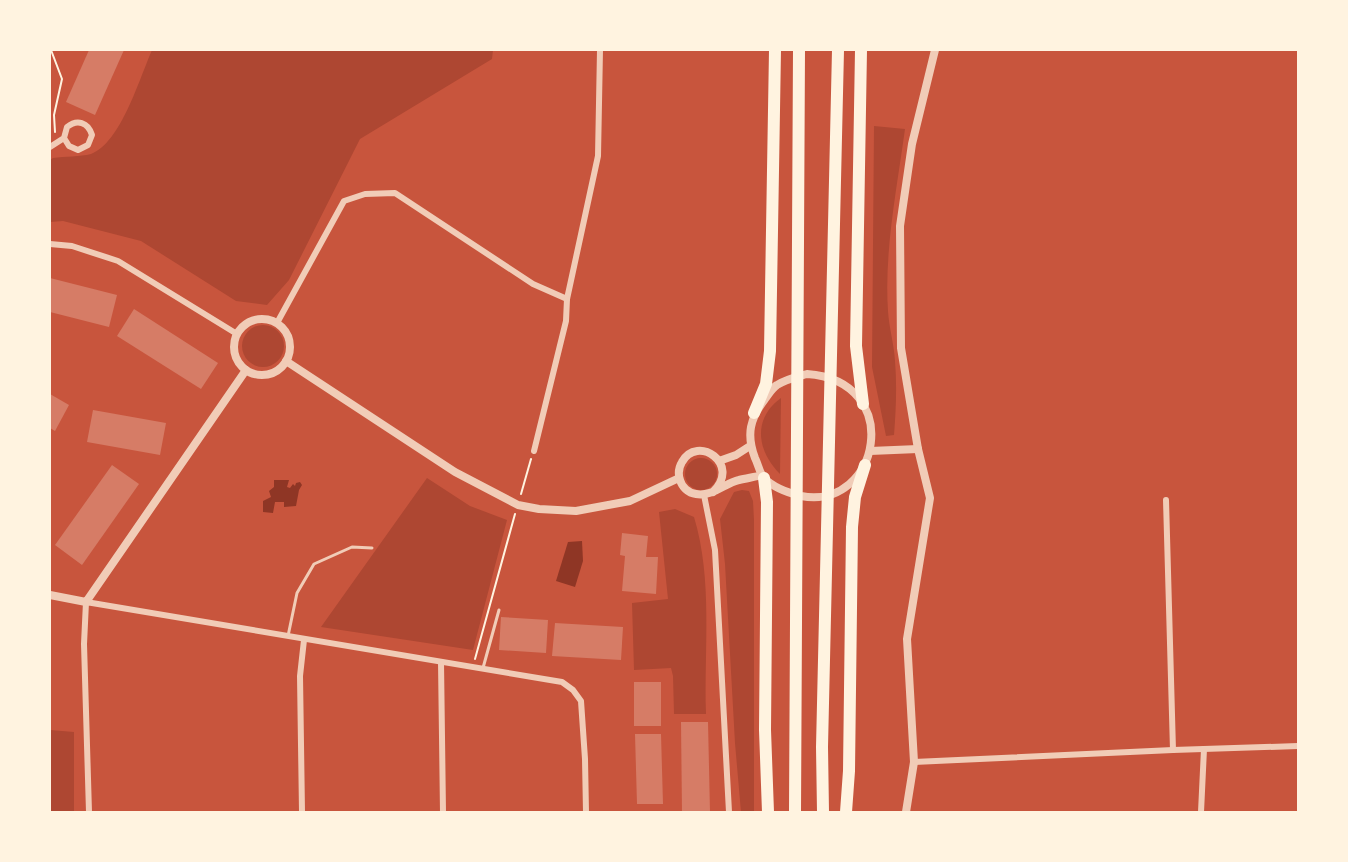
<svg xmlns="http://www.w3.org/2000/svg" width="1348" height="862" font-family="'IBM Plex Sans',sans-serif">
	<rect width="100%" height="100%" fill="#c8553d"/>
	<g fill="#ae4732">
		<path d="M152,50H493L492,59L360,139L289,280L267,305L236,301L141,241L63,221L50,222V160L53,158C65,156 80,157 91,154C121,143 140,77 152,50Z"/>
		<path d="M874,126L905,129C897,188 884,251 888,311C889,328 894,344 895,361C897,385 896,410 894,435L886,436L872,367Z"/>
		<circle cx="263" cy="346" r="21"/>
		<path d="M781,398L780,474C757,451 752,419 781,398Z"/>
		<circle cx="701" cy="474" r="16"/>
		<polygon points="427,478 470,506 507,520 473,650 321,627"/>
		<polygon points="742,490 749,491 753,501 754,520 754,812 741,812 735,743 725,564 720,519 734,492"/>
		<path d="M675,509L694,517C713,580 704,648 706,714H674L673,676L671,668L634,670L632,603L668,599L659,512Z"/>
		<polygon points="50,730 74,732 74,812 50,812"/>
	</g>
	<g fill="#8f3625">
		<polygon points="274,480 289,480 287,487 290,488 293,484 295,486 296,483 300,482 302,485 299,490 296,506 284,507 284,502 275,502 273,513 263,512 263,501 271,497 269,491 274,487"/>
		<polygon points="582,541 583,561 575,587 556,581 568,542"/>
	</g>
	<g fill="#d67c66">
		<polygon points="89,50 124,50 95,115 66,102"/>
		<polygon points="50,278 117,295 109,327 50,312"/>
		<polygon points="134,309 218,363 201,389 117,336"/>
		<polygon points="50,394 69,405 55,431 50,428"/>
		<polygon points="93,410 166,423 160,455 87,442"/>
		<polygon points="112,465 139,484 82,565 55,545"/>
		<polygon points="622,533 648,536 646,557 658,557 656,594 622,591 625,556 620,555"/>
		<polygon points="501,617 548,620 546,653 499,650"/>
		<polygon points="555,623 623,627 621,660 552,656"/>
		<rect x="634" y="682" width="27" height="44"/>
		<polygon points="681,722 708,722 710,812 682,812"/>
		<polygon points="635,734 661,734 663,804 637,804"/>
	</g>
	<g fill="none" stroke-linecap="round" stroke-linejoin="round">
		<g stroke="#fff3e0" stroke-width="2">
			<polyline points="51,50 62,79 54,115 55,132"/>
			<polyline points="521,494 531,459"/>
			<polyline points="475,659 515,514"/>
		</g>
		<g stroke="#f1ccb7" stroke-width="3">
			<polyline points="288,636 297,593 314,564 352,547 372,548"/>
			<polyline points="483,668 499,610"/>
		</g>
		<g stroke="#f1ccb7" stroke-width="6">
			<path d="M50,147L64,138L67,127C77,119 88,122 92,135L88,145L78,150L69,146L64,138"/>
			<polyline points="50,244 72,246 118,261 237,334"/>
			<polyline points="277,323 344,201 365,194 395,193 533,284 567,299"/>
			<polyline points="534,451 566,321 567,299 598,156 600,50"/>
			<polyline points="704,495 715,550 729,812"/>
			<polyline points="1166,500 1173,750"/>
			<polyline points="441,662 443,812"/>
			<polyline points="914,762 1173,750 1298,746"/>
			<polyline points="89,812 84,644 86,602 562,682 573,690 581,701 585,759 586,812"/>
			<polyline points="302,812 300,676 304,640"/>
			<polyline points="1201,812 1204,749"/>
		</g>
		<g stroke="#f1ccb7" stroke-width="8">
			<circle cx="262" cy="347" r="28"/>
			<polyline points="286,361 455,472 518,505 539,509 576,511 630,501 679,478"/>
			<path d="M807,374C906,381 880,511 801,496C789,493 774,488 764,478C760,474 758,464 755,458C746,434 750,419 765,399C769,394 772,388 777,385C786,379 796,377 807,374Z"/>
			<polyline points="870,451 918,449"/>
			<polyline points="719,461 736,455 750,446"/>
			<path d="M713,492C742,464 697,434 682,462C679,467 678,474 680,480C682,487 688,493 696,494C712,497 725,483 739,480C747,478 755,477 762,475"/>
			<polyline points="50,595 86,602 246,370"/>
			<polyline points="906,812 914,762 907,639 930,498 918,449 901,348 900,226 912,144 935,50"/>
		</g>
		<g stroke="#fff3e0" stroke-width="12">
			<polyline points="861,50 856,346 863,404"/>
			<polyline points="754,413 766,384 770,351 775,50"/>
			<polyline points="764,478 767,502 765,730 768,812"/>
			<polyline points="795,812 799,50"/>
			<polyline points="823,812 822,747 838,50"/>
			<polyline points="846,812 849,771 852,527 855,497 865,465"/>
		</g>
	</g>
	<rect width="1348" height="862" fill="none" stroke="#fff3e0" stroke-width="102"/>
</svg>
